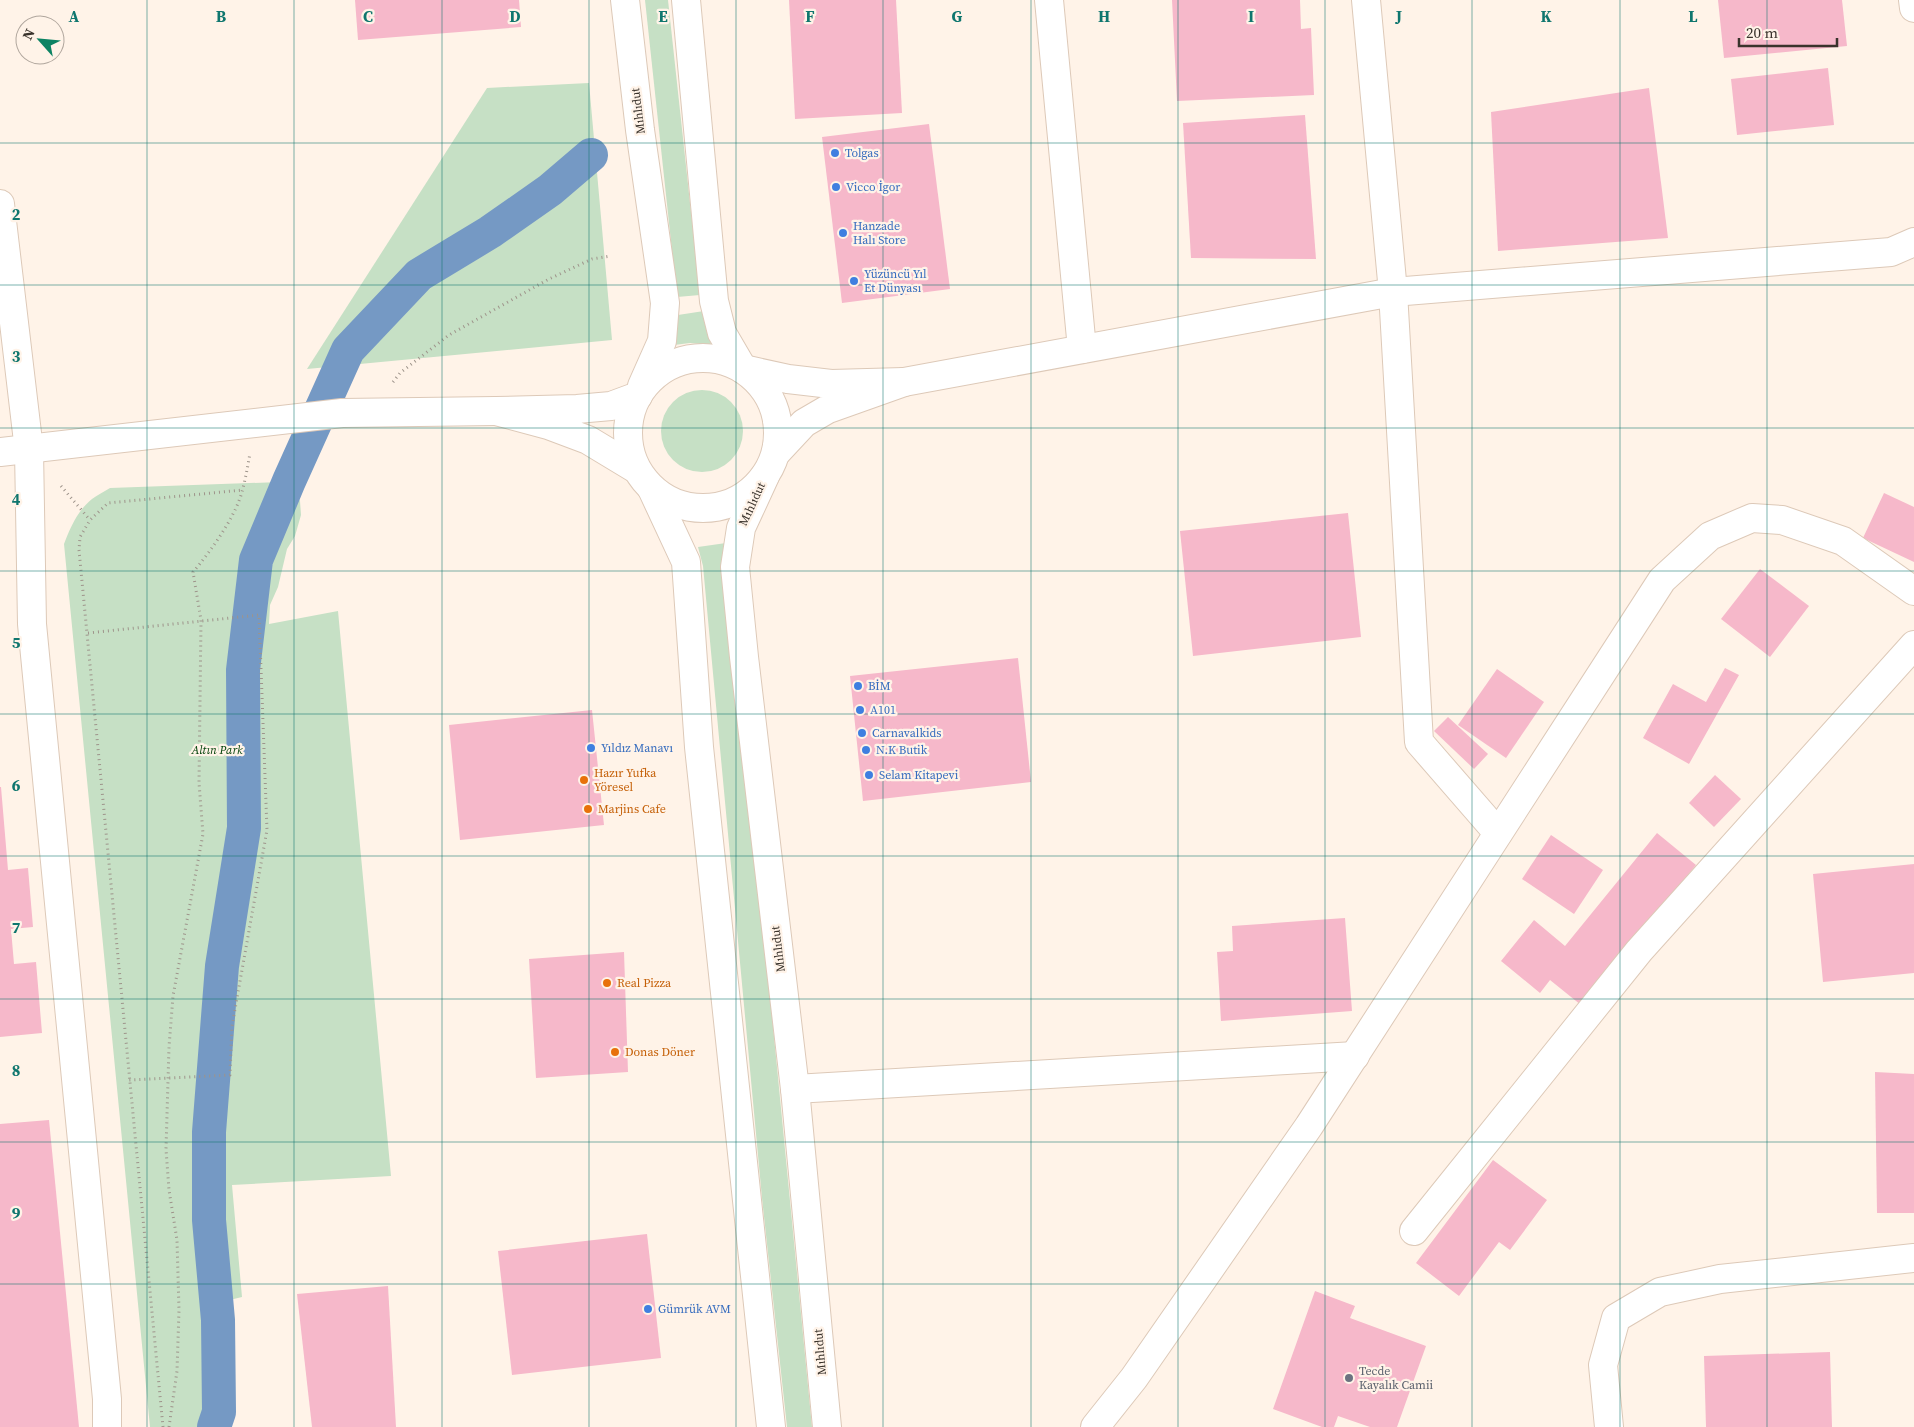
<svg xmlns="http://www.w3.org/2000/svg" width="1914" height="1427" font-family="'Source Serif 4',serif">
	<rect width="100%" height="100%" fill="#fff3e8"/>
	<g fill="#c6e0c5">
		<polygon points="645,0 668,0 700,295 677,297"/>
		<polygon points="589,83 612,340 307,369 487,88"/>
		<polygon points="704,311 711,345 690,343 674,345 678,315"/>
		<circle cx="702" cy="431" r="41"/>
		<path d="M280,482L286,483L292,487L300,501L301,515L295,536L287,549L278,587L270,605L269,624L338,611L391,1176L232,1185L242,1297L209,1305L201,1427H150L64,544C70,528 78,510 92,499C97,495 104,492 110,488Z"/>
		<polygon points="726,543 812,1427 787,1427 762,1198 703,566 698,547"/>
	</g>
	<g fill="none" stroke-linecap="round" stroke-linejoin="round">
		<polyline stroke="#7599c4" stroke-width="34" points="214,1427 219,1412 218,1320 209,1220 209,1132 222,966 244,828 243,670 256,560 289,481 348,350 419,275 490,232 550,190 591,155"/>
	</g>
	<g fill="#f6b8ca">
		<polygon points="355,0 519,0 521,27 358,40"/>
		<polygon points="789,0 896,0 902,113 795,119"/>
		<polygon points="1172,0 1300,0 1301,29 1311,28 1314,95 1177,101"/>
		<polygon points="1718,0 1842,0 1847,46 1724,58"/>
		<polygon points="1828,68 1834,125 1737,135 1731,79"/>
		<polygon points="1649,88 1668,238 1498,251 1491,112"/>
		<polygon points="1305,115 1316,259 1191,258 1183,123"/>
		<polygon points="929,124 950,289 842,303 822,137"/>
		<polygon points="1884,493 1914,507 1914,562 1863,538"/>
		<polygon points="1348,513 1361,637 1193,656 1180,531"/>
		<polygon points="1760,569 1809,606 1770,657 1721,619"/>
		<polygon points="1018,658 1031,782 863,801 850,676"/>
		<polygon points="1725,668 1739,675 1689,764 1643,738 1673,684 1706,702"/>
		<polygon points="1497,669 1544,702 1506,758 1458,725"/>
		<polygon points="592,710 604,825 460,840 449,725"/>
		<polygon points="1448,717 1488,754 1474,769 1434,731"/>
		<polygon points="1715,775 1741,799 1714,827 1689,803"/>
		<polygon points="0,787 1,787 8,870 28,868 33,927 11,929 14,964 36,962 42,1033 0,1037"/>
		<polygon points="1657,833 1696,865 1581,1005 1550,980 1540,993 1501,961 1534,920 1565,946"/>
		<polygon points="1551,835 1603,870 1574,914 1522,879"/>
		<polygon points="1914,864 1914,973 1823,982 1813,874"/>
		<polygon points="1345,918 1352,1011 1221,1021 1217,952 1233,951 1232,926"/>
		<polygon points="624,952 628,1072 536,1078 529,959"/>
		<polygon points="1875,1072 1914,1074 1914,1213 1877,1213"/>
		<polygon points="49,1120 79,1427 0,1427 0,1124"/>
		<polygon points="1493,1160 1547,1200 1510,1250 1499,1242 1459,1296 1416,1263"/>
		<polygon points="647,1234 661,1358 512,1375 498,1251"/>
		<polygon points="388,1286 396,1427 312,1427 297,1294"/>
		<polygon points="1315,1291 1355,1306 1350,1318 1426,1346 1397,1427 1370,1427 1338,1416 1334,1427 1322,1427 1273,1409"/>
		<polygon points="1830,1352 1832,1427 1706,1427 1704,1356"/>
	</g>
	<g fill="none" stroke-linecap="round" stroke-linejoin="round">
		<defs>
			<g id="street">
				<polyline points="1049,0 1082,349"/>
				<polyline points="1366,0 1393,292 1419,742 1498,833"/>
				<polyline points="1913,0 1914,8"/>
				<polyline points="0,204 29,450 32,624 107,1399 107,1427"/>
				<polyline points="743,369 788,379 831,384 904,382 828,409 804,423 776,453"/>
				<polyline points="904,382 1393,292 1891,252 1914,242"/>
				<polyline points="0,452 342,413 496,411"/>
				<polyline points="636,469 588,440 548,425 496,411 577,409 611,406 638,396"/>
				<polyline points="795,1089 1355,1056"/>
				<polyline points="1414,1231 1639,951 1914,645"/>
				<polyline points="1095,1427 1134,1378 1309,1126 1662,580 1710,536 1752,518 1782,520 1843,541 1914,591"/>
				<polyline points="1609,1427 1603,1365 1616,1318 1660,1292 1720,1279 1914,1258"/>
			</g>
			<g id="secondary">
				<polyline points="625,0 640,130 665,303 662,341 642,386"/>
				<polyline points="686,0 714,301 722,333 743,369"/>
				<circle cx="703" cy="433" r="75"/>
				<polyline points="765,476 741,528 735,567 744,657 795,1089 827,1427"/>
				<polyline points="652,489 686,562 699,747 771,1427"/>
			</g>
		</defs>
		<use href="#street" stroke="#ddc9b8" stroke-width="30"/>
		<use href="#secondary" stroke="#ddc9b8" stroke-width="30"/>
		<g stroke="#9e948b" stroke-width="3" stroke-dasharray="1 4" stroke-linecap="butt">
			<polyline points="393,382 400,373 449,335 549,279 592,259 611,256"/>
			<polyline points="61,486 90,520"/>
			<polyline points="88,633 259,615 267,830 232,1026 230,1075 129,1080"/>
			<polyline points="163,1427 79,550 80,537 90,520 108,503 243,490"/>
			<path d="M169,1427L177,1371L179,1310L177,1240L169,1190L166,1149L169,1047L173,996L203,834L199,783L201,620L193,572C211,551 237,515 243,488C246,476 248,465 250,453"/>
		</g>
		<use href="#street" stroke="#fff" stroke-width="28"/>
		<use href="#secondary" stroke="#fff" stroke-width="28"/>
	</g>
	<path fill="none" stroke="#0f766e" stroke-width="1" stroke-opacity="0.55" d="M147,0V1427M294,0V1427M442,0V1427M589,0V1427M736,0V1427M883,0V1427M1031,0V1427M1178,0V1427M1325,0V1427M1472,0V1427M1620,0V1427M1767,0V1427M0,143H1914M0,285H1914M0,428H1914M0,571H1914M0,714H1914M0,856H1914M0,999H1914M0,1142H1914M0,1284H1914"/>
	<g fill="#3f7fe0" stroke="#fff3e8" stroke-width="2">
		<circle cx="835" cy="153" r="5"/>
		<circle cx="836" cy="187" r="5"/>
		<circle cx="843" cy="233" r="5"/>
		<circle cx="854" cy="281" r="5"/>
		<circle cx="858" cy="686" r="5"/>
		<circle cx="860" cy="710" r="5"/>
		<circle cx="862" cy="733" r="5"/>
		<circle cx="591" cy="748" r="5"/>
		<circle cx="866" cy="750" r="5"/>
		<circle cx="869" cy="775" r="5"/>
		<circle cx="648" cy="1309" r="5"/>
	</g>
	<g fill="#e8710a" stroke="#fff3e8" stroke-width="2">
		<circle cx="584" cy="780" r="5"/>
		<circle cx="588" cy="809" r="5"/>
		<circle cx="607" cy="983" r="5"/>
		<circle cx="615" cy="1052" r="5"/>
	</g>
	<circle fill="#6b7280" stroke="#fff3e8" stroke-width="2" cx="1349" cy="1378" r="5"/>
	<g text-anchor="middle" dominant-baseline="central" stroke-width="4.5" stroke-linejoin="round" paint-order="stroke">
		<g font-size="12" fill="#3a332c" stroke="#fff3e8">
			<text transform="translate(638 111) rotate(-97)">Mıhlıdut</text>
			<text transform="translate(752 504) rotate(-65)">Mıhlıdut</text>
			<text transform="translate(778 949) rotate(-97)">Mıhlıdut</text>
			<text transform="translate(820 1352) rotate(-95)">Mıhlıdut</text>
		</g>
		<g font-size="12" fill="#366cbe" stroke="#fff3e8" text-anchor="start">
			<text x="845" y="153">Tolgas</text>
			<text x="846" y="187">Vicco İgor</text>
			<text x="853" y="226">Hanzade<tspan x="853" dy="14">Halı Store</tspan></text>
			<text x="864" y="274">Yüzüncü Yıl<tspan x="864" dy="14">Et Dünyası</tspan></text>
			<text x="868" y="686">BİM</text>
			<text x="870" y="710">A101</text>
			<text x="872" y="733">Carnavalkids</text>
			<text x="601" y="748">Yıldız Manavı</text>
			<text x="876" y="750">N.K Butik</text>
			<text x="879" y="775">Selam Kitapevi</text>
			<text x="658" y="1309">Gümrük AVM</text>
		</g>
		<g font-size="12" font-style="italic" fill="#004108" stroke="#fff3e8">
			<text x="217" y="750">Altın Park</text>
		</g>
		<g font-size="12" fill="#c56008" stroke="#fff3e8" text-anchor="start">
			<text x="594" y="773">Hazır Yufka<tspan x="594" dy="14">Yöresel</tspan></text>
			<text x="598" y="809">Marjins Cafe</text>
			<text x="617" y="983">Real Pizza</text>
			<text x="625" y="1052">Donas Döner</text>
		</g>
		<g font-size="12" fill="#5b616d" stroke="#fff3e8" text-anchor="start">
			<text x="1359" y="1371">Tecde<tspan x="1359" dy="14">Kayalık Camii</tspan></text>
		</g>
	</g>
	<g font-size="16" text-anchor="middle" font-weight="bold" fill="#0f766e" stroke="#fff3e8" stroke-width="4.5" stroke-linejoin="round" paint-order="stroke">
		<text x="74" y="22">A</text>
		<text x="221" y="22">B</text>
		<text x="368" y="22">C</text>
		<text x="515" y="22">D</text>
		<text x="663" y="22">E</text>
		<text x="810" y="22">F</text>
		<text x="957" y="22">G</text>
		<text x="1104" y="22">H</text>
		<text x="1251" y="22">I</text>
		<text x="1399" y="22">J</text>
		<text x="1546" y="22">K</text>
		<text x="1693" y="22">L</text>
		<text x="16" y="220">2</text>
		<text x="16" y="362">3</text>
		<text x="16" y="505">4</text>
		<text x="16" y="648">5</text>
		<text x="16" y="791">6</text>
		<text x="16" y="933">7</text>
		<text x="16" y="1076">8</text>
		<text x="16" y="1219">9</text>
	</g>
	<g transform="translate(40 40) rotate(297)"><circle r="24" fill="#fff3e8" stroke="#b0a69d"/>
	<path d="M0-4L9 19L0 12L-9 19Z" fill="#0c8363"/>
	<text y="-8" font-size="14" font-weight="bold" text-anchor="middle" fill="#3a332c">N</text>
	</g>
	<path d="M1739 38v8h98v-8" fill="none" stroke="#3a332c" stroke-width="2.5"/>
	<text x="1746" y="38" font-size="15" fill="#3a332c" stroke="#fff3e8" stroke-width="4" paint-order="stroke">20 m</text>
</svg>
